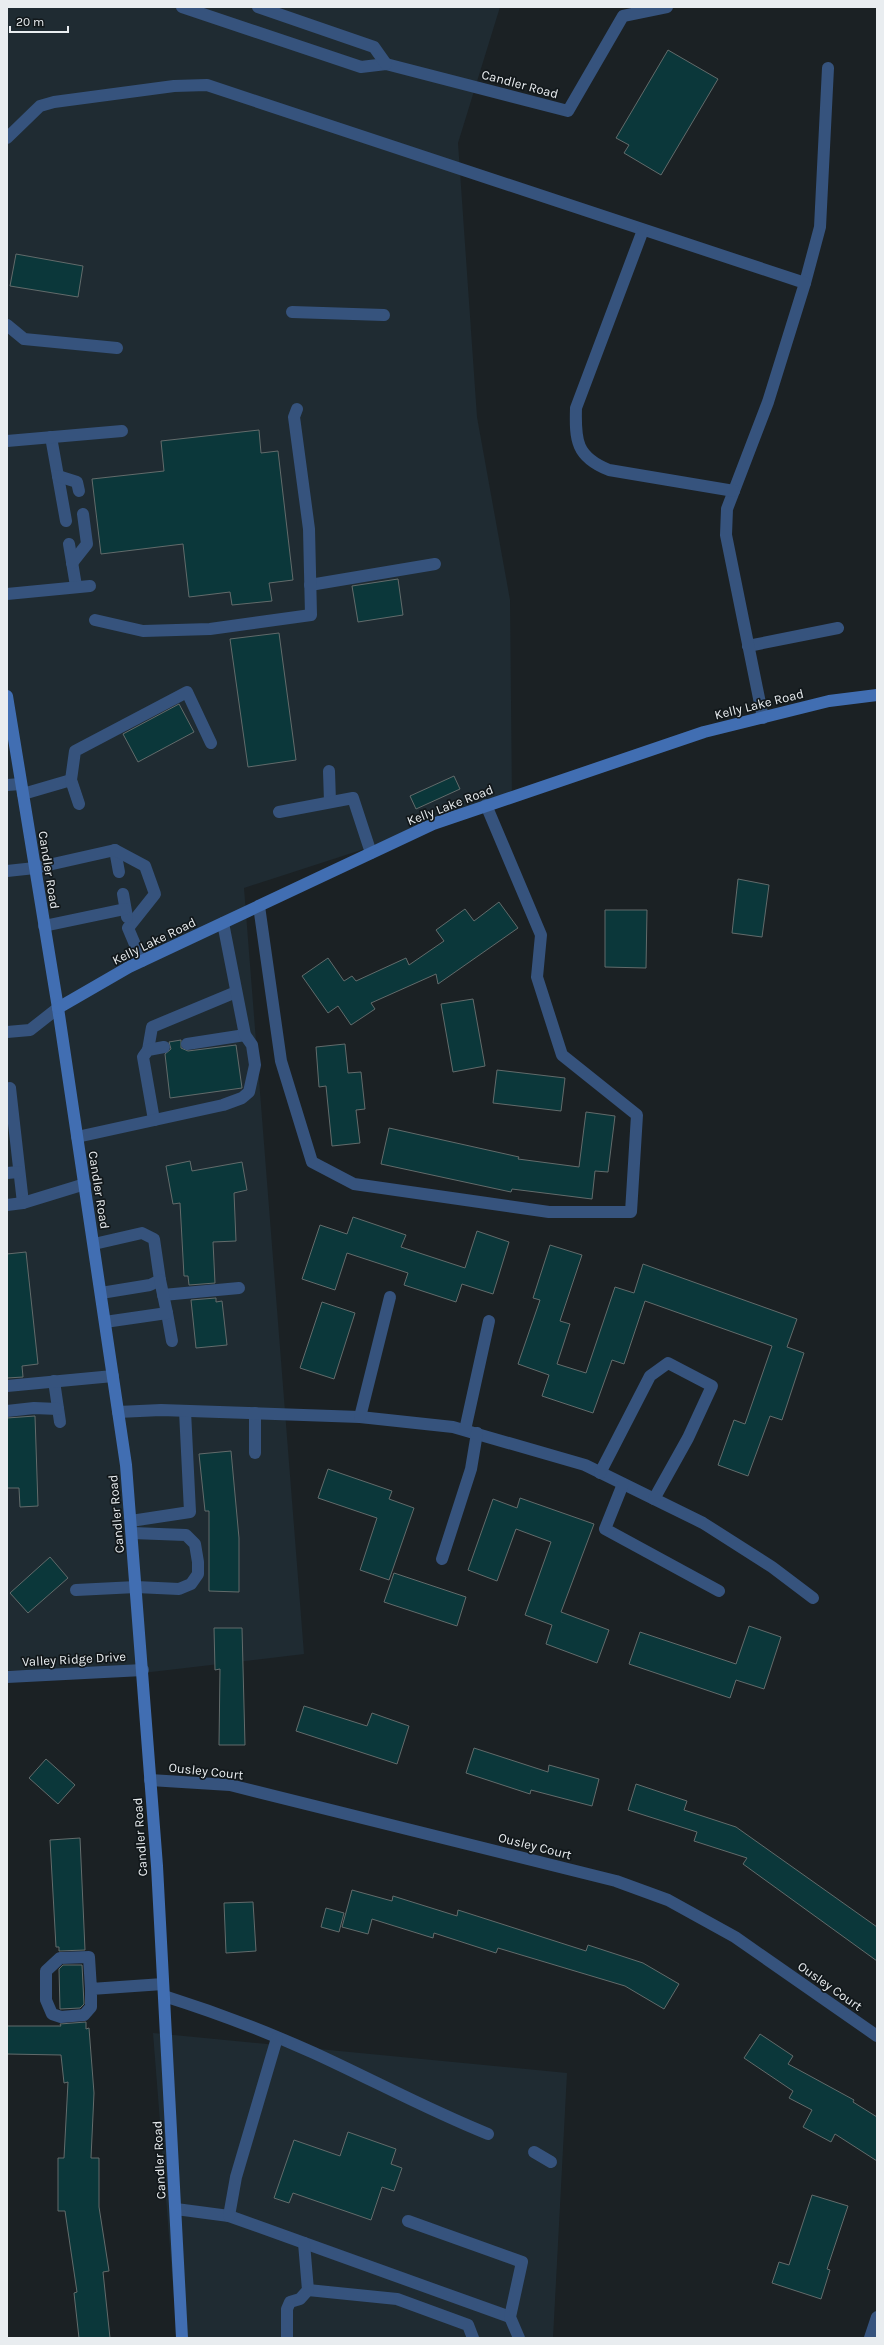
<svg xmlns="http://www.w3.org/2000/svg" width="884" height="2345" font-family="Karla,sans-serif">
	<rect width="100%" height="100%" fill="#1b2124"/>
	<g fill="#1f2b32">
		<polygon points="7,7 500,7 458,143 477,417 510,600 512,801 244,888 304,1654 151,1672 7,1670"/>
		<polygon points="153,2033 567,2073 553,2338 177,2338"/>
	</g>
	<g fill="#0b373a" stroke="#626b6b">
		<polygon points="668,50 718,79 661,175 624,153 629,145 616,138"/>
		<polygon points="16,254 83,266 78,297 10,286"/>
		<polygon points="259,430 261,453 278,451 293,580 269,583 272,601 232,605 230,592 189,597 183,544 101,554 92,479 164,471 161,441"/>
		<polygon points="398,579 403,615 358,622 352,586"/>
		<polygon points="279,633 296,760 248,767 230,639"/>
		<polygon points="179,704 194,732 138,762 123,734"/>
		<polygon points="454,776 460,789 416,809 410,796"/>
		<polygon points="738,879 769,885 762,937 732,933"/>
		<polygon points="499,902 518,928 438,984 436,974 371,1003 375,1009 351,1025 338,1006 328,1013 302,976 328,958 344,981 352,976 356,981 406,958 409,965 444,941 436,930 465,909 474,921"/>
		<polygon points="605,910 647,910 646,968 605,967"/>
		<polygon points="473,999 485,1066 453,1072 441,1004"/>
		<polygon points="181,1040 181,1048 188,1051 236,1045 242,1088 170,1098 165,1054 171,1049 169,1042"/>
		<polygon points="345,1044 348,1073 361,1072 365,1109 356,1110 360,1143 332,1146 326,1086 319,1087 316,1047"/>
		<polygon points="497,1070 565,1078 561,1111 493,1103"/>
		<polygon points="586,1112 615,1116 608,1172 595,1171 592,1199 512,1189 511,1192 381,1164 389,1128 519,1157 518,1159 579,1167"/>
		<polygon points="190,1161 192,1171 242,1162 247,1190 234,1193 236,1241 213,1242 215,1283 189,1285 188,1276 184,1276 180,1203 173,1204 166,1166"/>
		<polygon points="353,1217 406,1235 401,1247 465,1268 477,1231 509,1242 493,1294 462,1284 456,1302 404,1285 408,1273 347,1253 335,1290 302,1279 320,1225 347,1234"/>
		<polygon points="550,1245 582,1255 560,1321 570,1324 557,1364 586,1373 615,1287 634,1293 643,1264 797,1319 787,1347 804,1353 782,1420 770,1416 748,1476 718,1465 734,1420 745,1424 772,1346 645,1301 624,1364 612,1360 593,1413 542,1396 549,1375 518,1364 540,1300 533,1298"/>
		<polygon points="26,1252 38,1364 22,1366 23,1377 7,1378 7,1254"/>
		<polygon points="216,1298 216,1302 222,1301 227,1345 196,1348 191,1300"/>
		<polygon points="322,1302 355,1313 334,1379 300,1368"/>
		<polygon points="35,1416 38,1506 20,1507 19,1488 7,1488 7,1418"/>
		<polygon points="231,1451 239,1538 239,1592 209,1591 209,1511 205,1511 199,1454"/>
		<polygon points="328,1469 392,1491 389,1499 414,1508 389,1580 360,1570 377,1518 318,1498"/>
		<polygon points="520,1498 594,1524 561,1612 609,1630 597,1663 546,1644 552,1625 525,1615 551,1542 516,1529 497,1581 468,1570 493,1499 517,1508"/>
		<polygon points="50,1557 68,1578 28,1613 10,1593"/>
		<polygon points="394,1573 466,1597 457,1626 384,1602"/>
		<polygon points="749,1626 781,1637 764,1689 736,1680 730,1698 629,1664 640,1632 736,1664"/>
		<polygon points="214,1628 242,1628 245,1745 219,1745 220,1669 215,1670"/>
		<polygon points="304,1706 367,1726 372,1713 409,1726 397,1764 296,1731"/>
		<polygon points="474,1748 548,1772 549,1765 599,1779 592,1806 531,1790 530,1794 466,1773"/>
		<polygon points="46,1759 75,1785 58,1804 29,1778"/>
		<polygon points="636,1784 687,1801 684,1810 736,1827 877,1927 877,1961 743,1864 747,1858 694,1841 697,1832 628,1810"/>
		<polygon points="80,1838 85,1950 59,1951 59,1947 56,1947 50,1840"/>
		<polygon points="352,1890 392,1901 393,1896 457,1916 458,1910 586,1951 588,1945 643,1963 679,1984 664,2009 625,1986 498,1948 496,1953 434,1933 433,1938 372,1919 368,1934 342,1927"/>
		<polygon points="253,1902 256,1951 226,1953 224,1903"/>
		<polygon points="326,1908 344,1913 339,1932 321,1927"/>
		<polygon points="63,1965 82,1965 84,2004 80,2008 60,2009 59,1969"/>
		<polygon points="86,2022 86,2029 89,2028 94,2093 91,2158 99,2158 99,2207 109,2271 103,2272 110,2338 79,2338 74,2293 77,2292 65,2211 58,2211 58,2158 64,2158 68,2082 64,2083 61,2055 7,2054 7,2026 61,2026 60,2024"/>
		<polygon points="760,2034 793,2056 788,2064 854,2100 853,2102 877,2117 877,2161 835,2134 831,2142 803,2127 812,2110 789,2098 793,2091 744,2058"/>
		<polygon points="348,2132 396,2149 391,2164 402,2168 394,2191 382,2187 371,2220 293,2193 289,2203 274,2198 294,2140 340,2156"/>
		<polygon points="812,2195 848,2206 827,2269 830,2270 821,2299 772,2283 779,2262 789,2265"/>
	</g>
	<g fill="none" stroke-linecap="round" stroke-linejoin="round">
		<g stroke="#36537d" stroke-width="12">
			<polyline points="805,283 820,227 828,68"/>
			<polyline points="292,312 384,315"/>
			<polyline points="7,325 24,339 117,348"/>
			<polyline points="51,437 66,521"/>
			<polyline points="7,441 122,431"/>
			<polyline points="58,476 77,482 79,491"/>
			<polyline points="69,544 76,586"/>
			<polyline points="72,563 87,544 83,514"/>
			<polyline points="310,585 435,564"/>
			<polyline points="7,594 90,586"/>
			<polyline points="95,620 143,631 210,629 311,615 309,529 294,417 297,409"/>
			<polyline points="748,646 838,628"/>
			<polyline points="329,771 330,802"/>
			<polyline points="7,785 21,784"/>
			<polyline points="23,794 71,780"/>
			<polyline points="79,804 71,780 75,751 187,692 211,743"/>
			<polyline points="279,812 353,798 371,853"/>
			<polyline points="115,850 119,872"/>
			<polyline points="7,871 35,868 115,850 145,866 155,894 128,928 142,961"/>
			<polyline points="123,894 127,917"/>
			<polyline points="44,926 125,909"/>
			<polyline points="187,1044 245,1035"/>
			<polyline points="148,1050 152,1027 236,992"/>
			<polyline points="7,1089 10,1088 23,1203"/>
			<polyline points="154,1120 143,1057 148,1050 164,1047"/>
			<polyline points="77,1137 223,1105 242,1098 249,1092 255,1065 252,1045 245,1035 223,923"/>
			<polyline points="7,1173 19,1172"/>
			<polyline points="7,1205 23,1203 85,1184"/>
			<polyline points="94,1244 142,1233 154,1239 160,1280 150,1285 101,1293"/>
			<polyline points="163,1295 239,1288"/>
			<polyline points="167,1313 172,1341"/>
			<polyline points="105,1322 167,1313 160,1280"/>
			<polyline points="54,1381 60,1422"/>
			<polyline points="7,1386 113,1376"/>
			<polyline points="7,1411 34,1408 58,1409"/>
			<polyline points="255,1453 255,1413"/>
			<polyline points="131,1521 190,1512 185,1411"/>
			<polyline points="76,1590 136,1587 179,1589 191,1584 198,1574 198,1562 195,1544 186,1535 132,1533"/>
			<polyline points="91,1989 91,2007 84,2015 61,2017 52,2014 46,2000 46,1971 60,1958 89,1957 91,1989 163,1984"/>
			<path d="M164,1996C215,2012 265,2031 314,2053C373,2080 428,2110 488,2134"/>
			<polyline points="534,2152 551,2162"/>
			<polyline points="176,2209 229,2216 510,2317"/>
			<polyline points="229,2216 236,2177 277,2038"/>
			<polyline points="408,2221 522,2262 510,2317 519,2338"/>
			<polyline points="308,2290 397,2299 468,2325 473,2338"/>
			<polyline points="287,2338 287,2309 290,2302 300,2299 308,2290 304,2243"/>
		</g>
		<g stroke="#36537d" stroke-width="12">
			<polyline points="182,7 361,67 386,64 568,111 623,16 667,7"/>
			<polyline points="258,7 374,47 386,64"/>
			<polyline points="7,138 40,106 54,102 174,86 207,85 805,283 768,402 727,509 726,535 763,718"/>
			<path d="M643,230L576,408C575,440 576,457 609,470L734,491"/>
			<polyline points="259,906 281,1061 312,1162 354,1184 549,1212 631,1212 637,1115 562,1055 537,977 541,935 486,805"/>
			<polyline points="7,1032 30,1030 58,1008"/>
			<polyline points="118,1412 161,1410 360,1417 453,1427 585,1465 703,1523 772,1567 813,1598"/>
			<polyline points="360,1417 390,1297"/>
			<polyline points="465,1430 489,1321"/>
			<polyline points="600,1473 650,1376 668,1363 712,1386 688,1438 654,1499"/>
			<polyline points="623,1484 605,1529 719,1591"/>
			<polyline points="442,1559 471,1469 477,1433"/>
			<polyline points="7,1677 143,1670"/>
			<polyline points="150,1780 230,1785 616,1881 668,1900 735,1937 877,2036"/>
			<polyline points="870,2338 877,2317"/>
		</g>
		<g stroke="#416eb2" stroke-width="12">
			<polyline points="7,696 58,1008 126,1465 157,1866 182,2338"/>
			<polyline points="58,1008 129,967 433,824 704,732 829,701 877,695"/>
		</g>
	</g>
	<g text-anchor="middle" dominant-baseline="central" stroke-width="3.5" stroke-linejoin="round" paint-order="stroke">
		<g font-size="13" fill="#e9edf0" stroke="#12181b">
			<text transform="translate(520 84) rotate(15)">Candler Road</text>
			<text transform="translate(759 704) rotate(-14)">Kelly Lake Road</text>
			<text transform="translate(450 805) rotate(-21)">Kelly Lake Road</text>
			<text transform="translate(49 870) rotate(81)">Candler Road</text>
			<text transform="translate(154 941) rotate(-26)">Kelly Lake Road</text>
			<text transform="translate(99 1190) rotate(81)">Candler Road</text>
			<text transform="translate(116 1514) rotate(-95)">Candler Road</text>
			<text transform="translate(74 1659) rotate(-3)">Valley Ridge Drive</text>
			<text transform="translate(206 1771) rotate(6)">Ousley Court</text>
			<text transform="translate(140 1837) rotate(-94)">Candler Road</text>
			<text transform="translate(535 1846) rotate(14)">Ousley Court</text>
			<text transform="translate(830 1986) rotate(35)">Ousley Court</text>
			<text transform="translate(159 2160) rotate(-93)">Candler Road</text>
		</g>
	</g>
	<rect width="884" height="2345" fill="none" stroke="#e9edf0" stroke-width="16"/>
	<path d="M10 26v6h58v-6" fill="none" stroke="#e9edf0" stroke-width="2"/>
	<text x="16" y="26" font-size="12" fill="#e9edf0" stroke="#12181b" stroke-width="3" paint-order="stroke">20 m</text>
</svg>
